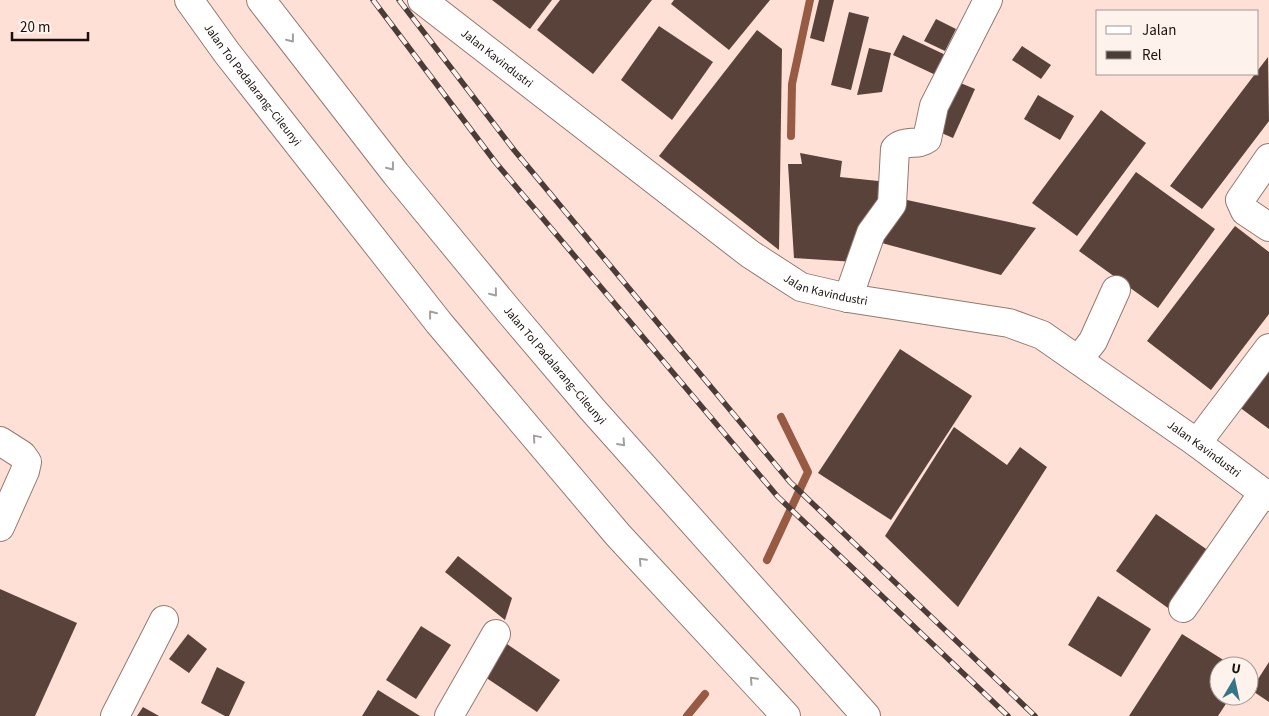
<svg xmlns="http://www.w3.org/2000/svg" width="1269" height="716" font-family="'Source Sans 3',sans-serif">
	<rect width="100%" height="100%" fill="#fee0d6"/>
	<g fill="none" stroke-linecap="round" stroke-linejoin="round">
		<g stroke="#975a43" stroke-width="8">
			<polyline points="791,136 792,84 810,0"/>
			<polyline points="767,560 808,472 781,417"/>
			<polyline points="687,716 705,694"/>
		</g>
	</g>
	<g fill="#59423a">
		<polygon points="492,0 552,0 530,29"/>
		<polygon points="560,0 652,0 593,74 537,30"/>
		<polygon points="674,0 770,0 729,50 671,4"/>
		<polygon points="819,0 834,0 824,42 810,38"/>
		<polygon points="849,12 869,17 851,90 831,85"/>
		<polygon points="936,19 956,29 945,51 924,41"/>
		<polygon points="659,26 713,62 672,120 621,80"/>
		<polygon points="757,30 782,49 779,250 659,156"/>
		<polygon points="903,35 950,57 940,77 893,55"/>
		<polygon points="1022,46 1051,65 1041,79 1012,60"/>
		<polygon points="869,48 891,53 882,92 857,95"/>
		<polygon points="1268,57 1269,121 1202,209 1170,186 1255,74 1258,74 1258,70"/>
		<polygon points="958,82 975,89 953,138 937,131"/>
		<polygon points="1038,95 1074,116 1060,140 1024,119"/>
		<polygon points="1101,110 1146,143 1077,236 1032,203"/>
		<polygon points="800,153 842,161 840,177 888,182 886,204 874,204 874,222 855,262 794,258 788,164 802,164"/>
		<polygon points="1136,172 1215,229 1158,308 1079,251"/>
		<polygon points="907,200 1036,228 1001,275 878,242"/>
		<polygon points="1235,226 1269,252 1269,314 1211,390 1147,341"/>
		<polygon points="900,349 972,396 891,520 818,473"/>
		<polygon points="1269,357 1269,429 1235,404"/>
		<polygon points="954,427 1007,465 1020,447 1047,467 958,607 885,536"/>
		<polygon points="1156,514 1209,551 1168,608 1116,571"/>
		<polygon points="458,556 512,598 505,620 445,572"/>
		<polygon points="0,589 77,623 35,716 0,716"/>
		<polygon points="1098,596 1151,629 1121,677 1068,645"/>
		<polygon points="421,626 451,645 416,699 386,680"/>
		<polygon points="188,634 207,649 189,673 169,659"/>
		<polygon points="1182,634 1233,666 1219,666 1219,696 1231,696 1218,716 1129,716"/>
		<polygon points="507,644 560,680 537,712 485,677"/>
		<polygon points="1269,662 1269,702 1251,690"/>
		<polygon points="217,667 245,682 229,716 225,716 201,703"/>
		<polygon points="378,690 420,716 362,716"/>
		<polygon points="143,707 159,716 137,716"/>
	</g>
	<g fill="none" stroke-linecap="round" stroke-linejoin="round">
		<defs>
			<g id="minor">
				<path id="s1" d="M422,0L750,254L801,287L848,298L1009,323L1042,335L1197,443L1269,497"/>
				<polyline points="1269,158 1240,200 1245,211 1269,227"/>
				<path d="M848,298L871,233L892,204L895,149C904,139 918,146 927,139L934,106L988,0"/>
				<polyline points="1079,359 1093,341 1116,290"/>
				<polyline points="0,441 22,455 27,462 25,471 0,527"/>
				<polyline points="1197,443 1269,348"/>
				<polyline points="1183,608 1263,493"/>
				<polyline points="115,716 164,620"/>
				<polyline points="449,716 496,634"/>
			</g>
			<g id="highway">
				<path id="s2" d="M189,0L227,53L439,323L618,535L786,716"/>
				<path id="s3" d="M261,0L396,174L508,310L592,409L866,716"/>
			</g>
		</defs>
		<use href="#minor" stroke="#947a71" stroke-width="30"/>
		<use href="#highway" stroke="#947a71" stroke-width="30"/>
		<use href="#minor" stroke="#fff" stroke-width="28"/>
		<use href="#highway" stroke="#fff" stroke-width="28"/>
		<defs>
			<g id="rail">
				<polyline points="373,0 496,163 778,497 1008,716"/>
				<polyline points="399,0 514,150 790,482 1035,716"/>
			</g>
		</defs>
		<use href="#rail" stroke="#4a3c37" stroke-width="5.5"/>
		<use href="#rail" stroke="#fef2ed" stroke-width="4" stroke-dasharray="11" stroke-linecap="butt"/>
	</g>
	<defs><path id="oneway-chevron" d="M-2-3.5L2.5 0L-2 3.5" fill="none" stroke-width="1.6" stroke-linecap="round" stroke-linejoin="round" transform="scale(1.25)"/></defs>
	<g stroke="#a39f9e">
		<use href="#oneway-chevron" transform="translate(291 39) rotate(52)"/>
		<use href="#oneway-chevron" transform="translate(391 167) rotate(52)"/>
		<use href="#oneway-chevron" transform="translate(494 293) rotate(51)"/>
		<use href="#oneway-chevron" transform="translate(432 314) rotate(-128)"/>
		<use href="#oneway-chevron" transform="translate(536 438) rotate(-130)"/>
		<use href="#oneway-chevron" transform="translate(622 443) rotate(48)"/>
		<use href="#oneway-chevron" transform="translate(642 561) rotate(-133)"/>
		<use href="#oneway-chevron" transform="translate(753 680) rotate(-133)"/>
	</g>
	<g text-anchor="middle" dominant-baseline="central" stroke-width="5" stroke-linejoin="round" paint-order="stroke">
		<g font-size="12" fill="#19100c" stroke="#fef2ed">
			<text stroke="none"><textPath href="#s1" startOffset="95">Jalan Kavindustri</textPath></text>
			<text stroke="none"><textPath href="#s2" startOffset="106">Jalan Tol Padalarang–Cileunyi</textPath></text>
			<text stroke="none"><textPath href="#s1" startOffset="500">Jalan Kavindustri</textPath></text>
			<text stroke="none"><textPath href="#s3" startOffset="469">Jalan Tol Padalarang–Cileunyi</textPath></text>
			<text stroke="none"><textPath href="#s1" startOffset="920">Jalan Kavindustri</textPath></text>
		</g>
	</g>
	<rect x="1096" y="10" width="162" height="65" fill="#fef2ed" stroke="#a29893"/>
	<rect x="1106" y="26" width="25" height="8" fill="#ffffff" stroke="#a29893"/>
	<text x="1142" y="35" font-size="15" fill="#19100c">Jalan</text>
	<rect x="1106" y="51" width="25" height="8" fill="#4a3c37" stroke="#a29893"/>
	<text x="1142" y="60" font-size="15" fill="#19100c">Rel</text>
	<g transform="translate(1234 681) rotate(9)"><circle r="24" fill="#fef2ed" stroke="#a29893"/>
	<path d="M0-4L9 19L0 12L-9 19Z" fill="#347588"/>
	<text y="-8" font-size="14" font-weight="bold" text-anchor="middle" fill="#19100c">U</text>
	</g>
	<path d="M12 32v8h76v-8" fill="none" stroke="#19100c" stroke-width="2.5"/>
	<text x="20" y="32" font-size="15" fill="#19100c" stroke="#fef2ed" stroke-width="4" paint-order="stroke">20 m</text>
</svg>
